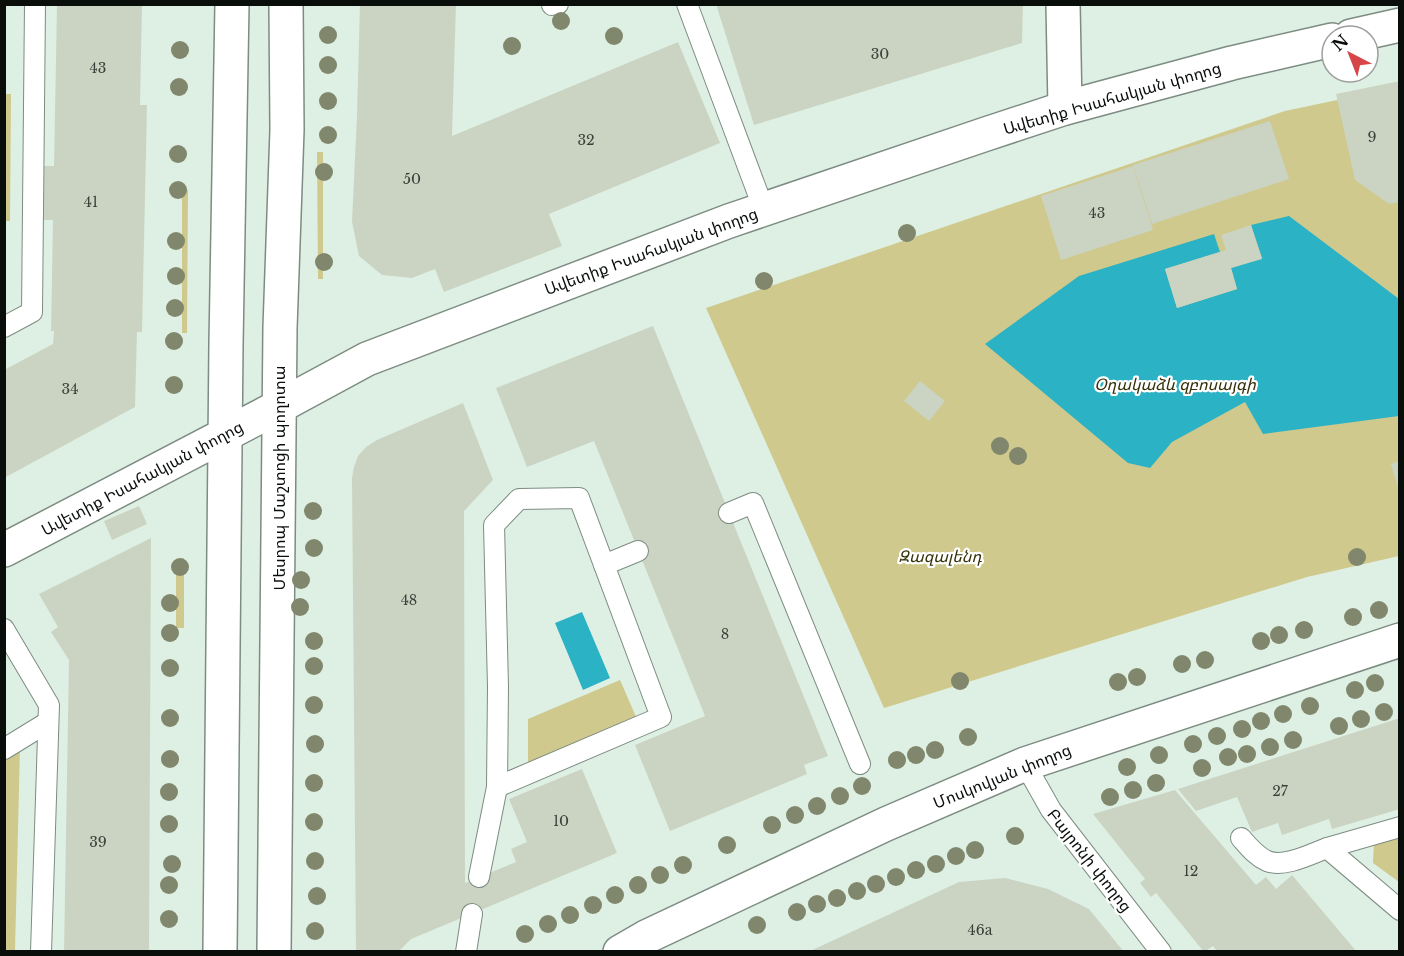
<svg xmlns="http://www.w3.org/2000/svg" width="1404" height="956" font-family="'Libre Baskerville','Noto Sans Armenian',serif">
	<rect width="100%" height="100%" fill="#def0e4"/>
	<g fill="#cfc98d">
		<polygon points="1399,87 1399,556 1307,577 884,708 706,308 1285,111"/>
		<polygon points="4,94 11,94 10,221 4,221"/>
		<polygon points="317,152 323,152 323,279 318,279"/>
		<polygon points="182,190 188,190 187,333 182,333"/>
		<polygon points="184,558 184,628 176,628 176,559"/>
		<polygon points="620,680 637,719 528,763 528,719"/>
		<polygon points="20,748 15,951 5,952 5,758"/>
		<polygon points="1399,833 1399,882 1373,863 1374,840"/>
	</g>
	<g fill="#2bb2c5">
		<polygon points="1289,216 1399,299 1399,416 1263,434 1245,402 1172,442 1150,468 1128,463 985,344 1079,276 1214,234 1220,252 1165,269 1177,308 1237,289 1231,268 1262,258 1251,225"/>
		<polygon points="582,612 610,678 583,690 555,623"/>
	</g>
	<g fill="#cbd4c3">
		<polygon points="57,4 142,4 140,105 147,105 142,332 137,332 135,407 4,478 4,370 53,344 54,331 51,331 53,220 36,220 37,166 54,166"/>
		<polygon points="360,4 456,4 452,136 678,42 720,143 549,214 562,246 444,292 435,269 412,278 382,275 359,256 352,222 357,115"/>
		<polygon points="716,4 1023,4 1022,43 754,125"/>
		<polygon points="1400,81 1400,202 1389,204 1355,180 1336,94"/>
		<polygon points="1270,121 1289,179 1152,224 1133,165"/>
		<polygon points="1133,166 1153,230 1061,260 1041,196"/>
		<polygon points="1251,225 1262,259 1231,268 1237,289 1177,308 1165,269 1226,250 1221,235"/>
		<polygon points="653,326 828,756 804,765 807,774 670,831 635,745 705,716 594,441 527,467 496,388"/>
		<polygon points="920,381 945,401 929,421 904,401"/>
		<polygon points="463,403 493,480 464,511 465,883 516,862 511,849 527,842 509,799 582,769 617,853 411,939 398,952 356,952 352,478 354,467 358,456 366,447 377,440"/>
		<polygon points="1400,461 1400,491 1399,491 1391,464"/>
		<polygon points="139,506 147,524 112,540 104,521"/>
		<polygon points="151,538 149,952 64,952 69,660 51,632 58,627 39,594"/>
		<polygon points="1400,718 1400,809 1332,829 1329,819 1282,835 1278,823 1252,832 1237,797 1196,811 1178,789"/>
		<polygon points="1175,790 1256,885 1266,877 1276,889 1292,875 1357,952 1218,952 1213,946 1204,952 1156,893 1151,897 1140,883 1145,879 1093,814"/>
		<polygon points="1005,878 1048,889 1089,909 1124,952 808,952 959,882"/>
	</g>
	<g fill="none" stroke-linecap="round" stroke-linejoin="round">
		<defs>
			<g id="lane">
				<polyline points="687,4 764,210"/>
				<polyline points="552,5 558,4"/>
				<polyline points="4,327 32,312 35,4"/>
				<polyline points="729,513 753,503 860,764"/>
				<polyline points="604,565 638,551"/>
				<polyline points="4,629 49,705 41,952"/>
				<polyline points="4,749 48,722"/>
				<polyline points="1025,764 1051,810 1161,952"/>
				<path d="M1241,838C1249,847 1256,856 1267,861C1284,868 1311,854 1327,848L1400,910"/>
				<polyline points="1327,848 1400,827"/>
				<polyline points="479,877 497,787 498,687 494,525 519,499 579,498 661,717 497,787"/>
				<polyline points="466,952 472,914"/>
			</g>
			<g id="secondary">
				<polyline points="1063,4 1065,108"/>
				<polyline points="1351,36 1400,25"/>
				<polyline points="4,550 280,406 367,359 729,221 986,134 1065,108 1232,63 1332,40"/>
				<polyline points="620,952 646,937 886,824 1025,764 1400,640"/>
			</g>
			<g id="highway">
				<polyline points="220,952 226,344 232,4"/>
				<polyline points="274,952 280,328 287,130 286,4"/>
			</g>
		</defs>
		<use href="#lane" stroke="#7d8c82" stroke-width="22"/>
		<use href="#secondary" stroke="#7d8c82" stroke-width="36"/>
		<use href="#highway" stroke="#7d8c82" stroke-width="36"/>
		<use href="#lane" stroke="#fff" stroke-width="20"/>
		<use href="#secondary" stroke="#fff" stroke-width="33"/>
		<use href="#highway" stroke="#fff" stroke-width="33"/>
	</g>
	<g fill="#81876c">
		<circle cx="561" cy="21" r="9"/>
		<circle cx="328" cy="35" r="9"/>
		<circle cx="614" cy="36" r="9"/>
		<circle cx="512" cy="46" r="9"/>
		<circle cx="180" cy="50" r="9"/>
		<circle cx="328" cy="65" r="9"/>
		<circle cx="179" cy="87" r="9"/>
		<circle cx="328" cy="101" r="9"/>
		<circle cx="328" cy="135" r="9"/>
		<circle cx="178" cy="154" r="9"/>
		<circle cx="324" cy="172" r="9"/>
		<circle cx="178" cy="190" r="9"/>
		<circle cx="907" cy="233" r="9"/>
		<circle cx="176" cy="241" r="9"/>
		<circle cx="324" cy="262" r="9"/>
		<circle cx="176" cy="276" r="9"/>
		<circle cx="764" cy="281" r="9"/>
		<circle cx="175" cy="308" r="9"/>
		<circle cx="174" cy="341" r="9"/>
		<circle cx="174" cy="385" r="9"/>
		<circle cx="1000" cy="446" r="9"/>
		<circle cx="1018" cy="456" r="9"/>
		<circle cx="313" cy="511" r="9"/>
		<circle cx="314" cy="548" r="9"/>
		<circle cx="1357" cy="557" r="9"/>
		<circle cx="180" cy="567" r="9"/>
		<circle cx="301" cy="580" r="9"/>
		<circle cx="170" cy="603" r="9"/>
		<circle cx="300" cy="607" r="9"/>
		<circle cx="1379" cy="610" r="9"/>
		<circle cx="1353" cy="617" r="9"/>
		<circle cx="1304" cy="630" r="9"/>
		<circle cx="170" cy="633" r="9"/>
		<circle cx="1279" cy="635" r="9"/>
		<circle cx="314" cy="641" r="9"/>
		<circle cx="1261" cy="641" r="9"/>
		<circle cx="1205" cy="660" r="9"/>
		<circle cx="1182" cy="664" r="9"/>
		<circle cx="314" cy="666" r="9"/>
		<circle cx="170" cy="668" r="9"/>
		<circle cx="1137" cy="677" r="9"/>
		<circle cx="960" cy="681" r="9"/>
		<circle cx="1118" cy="682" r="9"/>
		<circle cx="1375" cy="683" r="9"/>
		<circle cx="1355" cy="690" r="9"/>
		<circle cx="314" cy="705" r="9"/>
		<circle cx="1310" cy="706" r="9"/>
		<circle cx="1384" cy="712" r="9"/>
		<circle cx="1283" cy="714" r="9"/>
		<circle cx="170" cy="718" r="9"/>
		<circle cx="1361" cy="719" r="9"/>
		<circle cx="1261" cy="721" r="9"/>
		<circle cx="1339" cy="726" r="9"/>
		<circle cx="1242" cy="729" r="9"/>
		<circle cx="1217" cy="736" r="9"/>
		<circle cx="968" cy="737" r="9"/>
		<circle cx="1293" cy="740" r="9"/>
		<circle cx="315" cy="744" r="9"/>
		<circle cx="1193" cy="744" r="9"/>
		<circle cx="1270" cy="747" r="9"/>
		<circle cx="935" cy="750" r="9"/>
		<circle cx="1247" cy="754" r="9"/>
		<circle cx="916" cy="755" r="9"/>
		<circle cx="1159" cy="755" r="9"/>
		<circle cx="1228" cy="757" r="9"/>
		<circle cx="170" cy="759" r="9"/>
		<circle cx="897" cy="760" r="9"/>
		<circle cx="1127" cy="767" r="9"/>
		<circle cx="1202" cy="768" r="9"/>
		<circle cx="314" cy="783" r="9"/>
		<circle cx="1156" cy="783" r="9"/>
		<circle cx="862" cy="786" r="9"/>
		<circle cx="1133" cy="790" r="9"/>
		<circle cx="169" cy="792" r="9"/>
		<circle cx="840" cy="796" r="9"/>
		<circle cx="1110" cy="797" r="9"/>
		<circle cx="817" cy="806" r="9"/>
		<circle cx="795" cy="815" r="9"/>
		<circle cx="314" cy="822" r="9"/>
		<circle cx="169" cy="824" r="9"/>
		<circle cx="772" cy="825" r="9"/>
		<circle cx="1015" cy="836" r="9"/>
		<circle cx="727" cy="845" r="9"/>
		<circle cx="975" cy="850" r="9"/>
		<circle cx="956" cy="856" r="9"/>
		<circle cx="315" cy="861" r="9"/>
		<circle cx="172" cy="864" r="9"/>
		<circle cx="936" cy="864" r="9"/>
		<circle cx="683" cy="865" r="9"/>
		<circle cx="916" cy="870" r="9"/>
		<circle cx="660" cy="875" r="9"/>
		<circle cx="896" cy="877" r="9"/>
		<circle cx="876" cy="884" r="9"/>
		<circle cx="169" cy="885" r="9"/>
		<circle cx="638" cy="885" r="9"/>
		<circle cx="857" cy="891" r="9"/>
		<circle cx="615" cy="895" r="9"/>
		<circle cx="317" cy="896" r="9"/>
		<circle cx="837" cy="898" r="9"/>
		<circle cx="817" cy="904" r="9"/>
		<circle cx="593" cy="905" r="9"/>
		<circle cx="797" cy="912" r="9"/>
		<circle cx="570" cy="915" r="9"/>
		<circle cx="169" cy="919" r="9"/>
		<circle cx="548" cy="924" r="9"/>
		<circle cx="757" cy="925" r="9"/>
		<circle cx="315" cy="931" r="9"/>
		<circle cx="525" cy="934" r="9"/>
	</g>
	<g text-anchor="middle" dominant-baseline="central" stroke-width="4.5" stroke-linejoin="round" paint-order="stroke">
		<g font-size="14" fill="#3a4039">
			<text x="880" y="54">30</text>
			<text x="98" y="68">43</text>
			<text x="1372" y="137">9</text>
			<text x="586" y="140">32</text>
			<text x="412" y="179">50</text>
			<text x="91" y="202">41</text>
			<text x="1097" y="213">43</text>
			<text x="70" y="389">34</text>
			<text x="409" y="600">48</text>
			<text x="725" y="634">8</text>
			<text x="1280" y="791">27</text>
			<text x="561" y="821">10</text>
			<text x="98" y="842">39</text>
			<text x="1191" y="871">12</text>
			<text x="980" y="930">46a</text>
		</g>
		<g font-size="16" fill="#090e0b" stroke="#fff">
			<text transform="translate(1112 98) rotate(-16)">Ավետիք Իսահակյան փողոց</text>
			<text transform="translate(651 251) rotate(-20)">Ավետիք Իսահակյան փողոց</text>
			<text transform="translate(142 478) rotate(-28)">Ավետիք Իսահակյան փողոց</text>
			<text transform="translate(279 478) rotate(-90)">Մեսրոպ Մաշտոցի պողոտա</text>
			<text transform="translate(1002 776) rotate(-22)">Մոսկովյան փողոց</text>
			<text transform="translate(1090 860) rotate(52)">Բայրոնի փողոց</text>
		</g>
		<g font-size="16" font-style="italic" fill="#353109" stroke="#fff">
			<text x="1175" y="384">Օղակաձև զբոսայգի</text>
			<text x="940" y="556">Զազալենդ</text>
		</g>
	</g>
	<rect width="1404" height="956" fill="none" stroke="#090e0b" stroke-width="12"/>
	<g transform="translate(1350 54) rotate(318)"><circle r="28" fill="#ffffff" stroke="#9d9f9d" stroke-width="1.5"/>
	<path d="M0-4.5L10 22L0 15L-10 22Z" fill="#d64649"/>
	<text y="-9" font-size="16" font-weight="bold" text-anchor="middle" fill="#090e0b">N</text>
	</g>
</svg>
